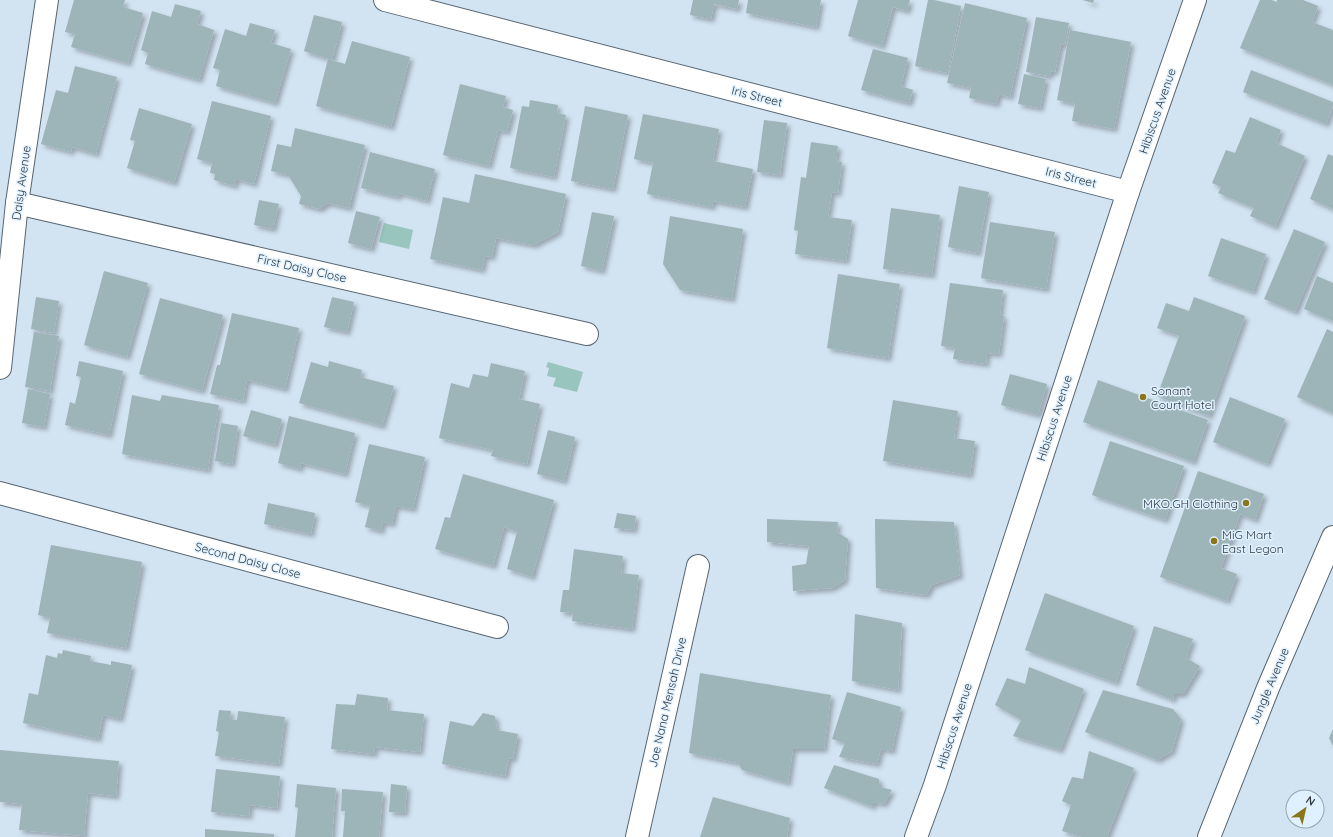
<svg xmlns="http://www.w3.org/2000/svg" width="1333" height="837" font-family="Quicksand,sans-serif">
	<defs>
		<filter id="shadow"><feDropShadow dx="3.5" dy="3.5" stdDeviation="2" flood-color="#0004"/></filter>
	</defs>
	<rect width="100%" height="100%" fill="#d2e3f1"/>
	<g fill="#98c5bd">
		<polygon points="384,223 413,230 409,249 379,242"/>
		<polygon points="548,362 583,372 577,392 553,386 556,378 547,376 549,368 546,367"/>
	</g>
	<g fill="#9db4b9" filter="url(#shadow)">
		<polygon points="74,0 125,0 123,7 143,13 128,63 71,47 75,34 65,32"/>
		<polygon points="693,0 739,0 737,9 714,4 711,19 690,15"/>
		<polygon points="748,0 821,0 816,27 746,13"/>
		<polygon points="858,0 910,0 907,11 893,7 882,46 848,36"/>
		<polygon points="928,0 934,0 961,6 948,73 915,66"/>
		<polygon points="1082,0 1094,0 1093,3"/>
		<polygon points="1260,0 1272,0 1277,2 1277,0 1303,0 1318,6 1312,22 1333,30 1333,85 1240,48"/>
		<polygon points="965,3 1027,18 1010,97 999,94 996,104 969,98 971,88 947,83"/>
		<polygon points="175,4 201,11 197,24 214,30 199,80 145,64 148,53 141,50 152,11 171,17"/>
		<polygon points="314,15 342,22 332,60 304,51"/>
		<polygon points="1036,17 1069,23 1065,45 1061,44 1055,72 1051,71 1049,76 1026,72"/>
		<polygon points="250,23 275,30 271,43 291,49 275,103 216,86 220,70 213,68 225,29 246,36"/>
		<polygon points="1070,30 1131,42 1114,129 1072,121 1075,104 1057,100"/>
		<polygon points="352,41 410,57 391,127 316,106 328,59 345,64"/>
		<polygon points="873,49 908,58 901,86 913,90 909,103 861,90"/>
		<polygon points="75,66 117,77 96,154 72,147 71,152 41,144 56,90 68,93"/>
		<polygon points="1251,70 1333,102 1333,106 1326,124 1243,92"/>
		<polygon points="1024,74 1046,79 1040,108 1018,104"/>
		<polygon points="460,84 506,96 503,107 513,110 507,132 498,130 489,166 443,155"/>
		<polygon points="530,100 558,105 557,113 566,115 554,177 510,168 522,106 529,107"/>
		<polygon points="212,101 271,116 254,184 236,179 235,186 214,180 215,174 210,173 212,163 197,159"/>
		<polygon points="585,106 628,115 613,189 571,181"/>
		<polygon points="139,108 192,124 174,183 127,168 135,141 130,140"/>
		<polygon points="643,114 719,129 713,161 753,169 745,207 713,201 712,207 647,194 653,163 634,159"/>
		<polygon points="1250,117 1281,130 1276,143 1305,156 1275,227 1250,216 1254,208 1218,193 1221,187 1212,183 1226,150 1235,153"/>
		<polygon points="764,120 787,123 780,175 757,172"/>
		<polygon points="295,128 365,145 349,208 328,203 319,209 299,204 301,196 288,175 271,171 277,144 291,147"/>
		<polygon points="811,142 838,146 836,161 842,162 838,193 832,192 828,217 852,220 846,261 795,254 798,231 794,230 801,177 806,178"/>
		<polygon points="370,152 435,169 427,201 399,193 398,197 361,188"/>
		<polygon points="1328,154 1333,156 1333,209 1310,199"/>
		<polygon points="475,174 566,194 558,232 533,245 496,238 492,257 485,256 482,270 430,259 443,197 469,203"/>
		<polygon points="959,186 989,192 978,253 948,247"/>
		<polygon points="259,200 279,204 273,229 254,225"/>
		<polygon points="891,208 940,215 932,275 883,269"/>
		<polygon points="356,211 380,217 371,249 348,243"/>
		<polygon points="592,212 614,216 602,271 581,266"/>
		<polygon points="670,216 743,229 732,299 680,290 663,264"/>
		<polygon points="990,222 1055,232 1046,289 981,278"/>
		<polygon points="1294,229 1325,242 1295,312 1264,299"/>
		<polygon points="1221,238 1266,254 1253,292 1208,276"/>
		<polygon points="104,271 148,283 127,357 84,345"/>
		<polygon points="838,274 900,284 888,358 827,348"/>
		<polygon points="1317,276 1333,283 1333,321 1304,309"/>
		<polygon points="950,283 1003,290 1000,315 1004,316 999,354 987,353 986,364 953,359 955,348 941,346"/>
		<polygon points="36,297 59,301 54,333 31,329"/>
		<polygon points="332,297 354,302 347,332 324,327"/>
		<polygon points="1194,297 1245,316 1209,416 1157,396 1179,336 1157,328 1166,303 1189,311"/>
		<polygon points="160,298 223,315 202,391 139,374"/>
		<polygon points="232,313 299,328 285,389 247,380 243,401 210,394 217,365 220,365"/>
		<polygon points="1327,329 1333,332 1333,413 1297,397"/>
		<polygon points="34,332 59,336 50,391 25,387"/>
		<polygon points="79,361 123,371 109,435 65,425 70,402 75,404 81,377 76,376"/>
		<polygon points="329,361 362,370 360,377 394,386 382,426 299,403 311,362 328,367"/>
		<polygon points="491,363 525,371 519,399 540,404 527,464 491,456 493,450 439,438 451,383 469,388 473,374 488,377"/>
		<polygon points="1010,374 1047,384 1038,415 1001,405"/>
		<polygon points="1098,380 1208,420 1193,462 1083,422"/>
		<polygon points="28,389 50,394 44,427 22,423"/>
		<polygon points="132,395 160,401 162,395 219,405 208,470 122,454"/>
		<polygon points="1230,397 1285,419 1267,464 1213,442"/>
		<polygon points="893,400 958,411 954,438 975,441 970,475 883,461"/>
		<polygon points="251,410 282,419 275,445 243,436"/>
		<polygon points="289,416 355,433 345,474 301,463 300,469 278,463"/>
		<polygon points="221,423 238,426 232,464 215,461"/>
		<polygon points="548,430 575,437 564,481 537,474"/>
		<polygon points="1110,441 1184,466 1165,520 1092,495"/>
		<polygon points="369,444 425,457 413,509 396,506 392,524 383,522 381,531 365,527 370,506 355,502"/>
		<polygon points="1198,471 1264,494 1255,520 1240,514 1221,568 1237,574 1227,601 1160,577"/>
		<polygon points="463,474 554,500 532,577 507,569 517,532 504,527 493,566 435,549 445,517 450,518"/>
		<polygon points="268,503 315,513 311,534 264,524"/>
		<polygon points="617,513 636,516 634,530 614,528"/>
		<polygon points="767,519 838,522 837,532 848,539 845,580 832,588 793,591 792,566 806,564 809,546 767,542"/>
		<polygon points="875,519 954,522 960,575 932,585 926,595 876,588"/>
		<polygon points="51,545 142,562 126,648 47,633 50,618 38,615"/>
		<polygon points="574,549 623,556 621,573 639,575 632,629 572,621 573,613 560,612 563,590 569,590"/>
		<polygon points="1045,593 1134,626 1116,683 1025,650"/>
		<polygon points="855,614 902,623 898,690 852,681"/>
		<polygon points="1154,626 1193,639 1186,658 1200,666 1183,694 1174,694 1173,700 1136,685"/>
		<polygon points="63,650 91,656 90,661 111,665 111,661 132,665 120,719 103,715 98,739 23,723 29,693 38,695 46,655 57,658 58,653 62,654"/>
		<polygon points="1029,667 1084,689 1060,750 1013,736 1021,720 995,705 1007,678 1025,684"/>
		<polygon points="700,673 831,695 824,749 793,749 788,783 742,770 738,763 689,753"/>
		<polygon points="1103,690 1173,709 1181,719 1172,751 1157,760 1085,732"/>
		<polygon points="847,692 901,707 892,751 881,749 877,764 839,757 845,743 832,739"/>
		<polygon points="357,694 388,698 387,710 424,714 420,752 375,747 374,754 331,749 336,704 355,705"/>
		<polygon points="219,710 231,711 230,719 237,720 238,711 285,717 279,764 215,756 219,732 216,731"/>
		<polygon points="483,713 495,716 497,730 518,734 513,759 509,758 505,776 442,764 450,721 473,726"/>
		<polygon points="1333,729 1333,746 1329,738"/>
		<polygon points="0,750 119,761 116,796 88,793 84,836 19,830 22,804 0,802"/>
		<polygon points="1089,751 1134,768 1107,837 1082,837 1062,831 1071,805 1062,801 1072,777 1083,779"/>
		<polygon points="834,765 879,779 880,787 892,790 884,804 873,802 873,807 824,788"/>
		<polygon points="216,769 280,776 277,808 250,805 249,816 211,812"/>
		<polygon points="297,784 336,788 332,837 295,837 298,808 295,807"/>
		<polygon points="391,784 407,786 405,813 389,812"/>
		<polygon points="342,789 383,792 379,837 343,837 345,811 341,811"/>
		<polygon points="713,797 790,818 787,837 700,837"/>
		<polygon points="205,829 274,834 274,837 205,837"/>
	</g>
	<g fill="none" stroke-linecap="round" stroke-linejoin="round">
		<defs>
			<g id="minor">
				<polyline points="385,0 1128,192"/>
				<polyline points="17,203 587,334"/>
				<polyline points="0,368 17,203 47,0"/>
				<polyline points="0,493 497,627"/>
				<polyline points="637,837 698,566"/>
				<polyline points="916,837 935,785 1128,192 1195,0"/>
				<polyline points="1209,837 1268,688 1333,537"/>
			</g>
		</defs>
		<use href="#minor" stroke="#576672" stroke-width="24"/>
		<use href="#minor" stroke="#fff" stroke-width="22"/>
	</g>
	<g fill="#8c761b" stroke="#dff1ff" stroke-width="1.5">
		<circle cx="1143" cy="397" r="4"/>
		<circle cx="1246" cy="503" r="4"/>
		<circle cx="1214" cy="541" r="4"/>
	</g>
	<g text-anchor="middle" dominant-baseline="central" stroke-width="3" stroke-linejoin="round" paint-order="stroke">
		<g font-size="12" fill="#31383e" stroke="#dff1ff">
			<text transform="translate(757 96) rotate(14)">Iris Street</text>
			<text transform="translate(1157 111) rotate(-71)">Hibiscus Avenue</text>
			<text transform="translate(1071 177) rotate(14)">Iris Street</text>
			<text transform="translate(21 183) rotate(-82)">Daisy Avenue</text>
			<text transform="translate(302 268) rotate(13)">First Daisy Close</text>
			<text transform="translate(1054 418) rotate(-72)">Hibiscus Avenue</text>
			<text transform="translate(248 560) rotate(15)">Second Daisy Close</text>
			<text transform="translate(1269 686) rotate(-67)">Jungle Avenue</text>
			<text transform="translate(667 702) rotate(-77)">Joe Nana Mensah Drive</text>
			<text transform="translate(954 726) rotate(-72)">Hibiscus Avenue</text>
		</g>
		<g font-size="12" fill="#31383e" stroke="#dff1ff" text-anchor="start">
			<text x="1151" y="390">Sonant<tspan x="1151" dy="14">Court Hotel</tspan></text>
			<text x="1238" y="503" text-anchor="end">MKO.GH Clothing</text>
			<text x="1222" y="534">MiG Mart<tspan x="1222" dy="14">East Legon</tspan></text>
		</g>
	</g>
	<g transform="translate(1305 809) rotate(34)"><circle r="19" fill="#dff1ff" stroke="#99a7b2"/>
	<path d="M0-3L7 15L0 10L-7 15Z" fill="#8c761b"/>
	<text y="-6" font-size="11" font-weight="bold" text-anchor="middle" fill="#31383e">N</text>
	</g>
</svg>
